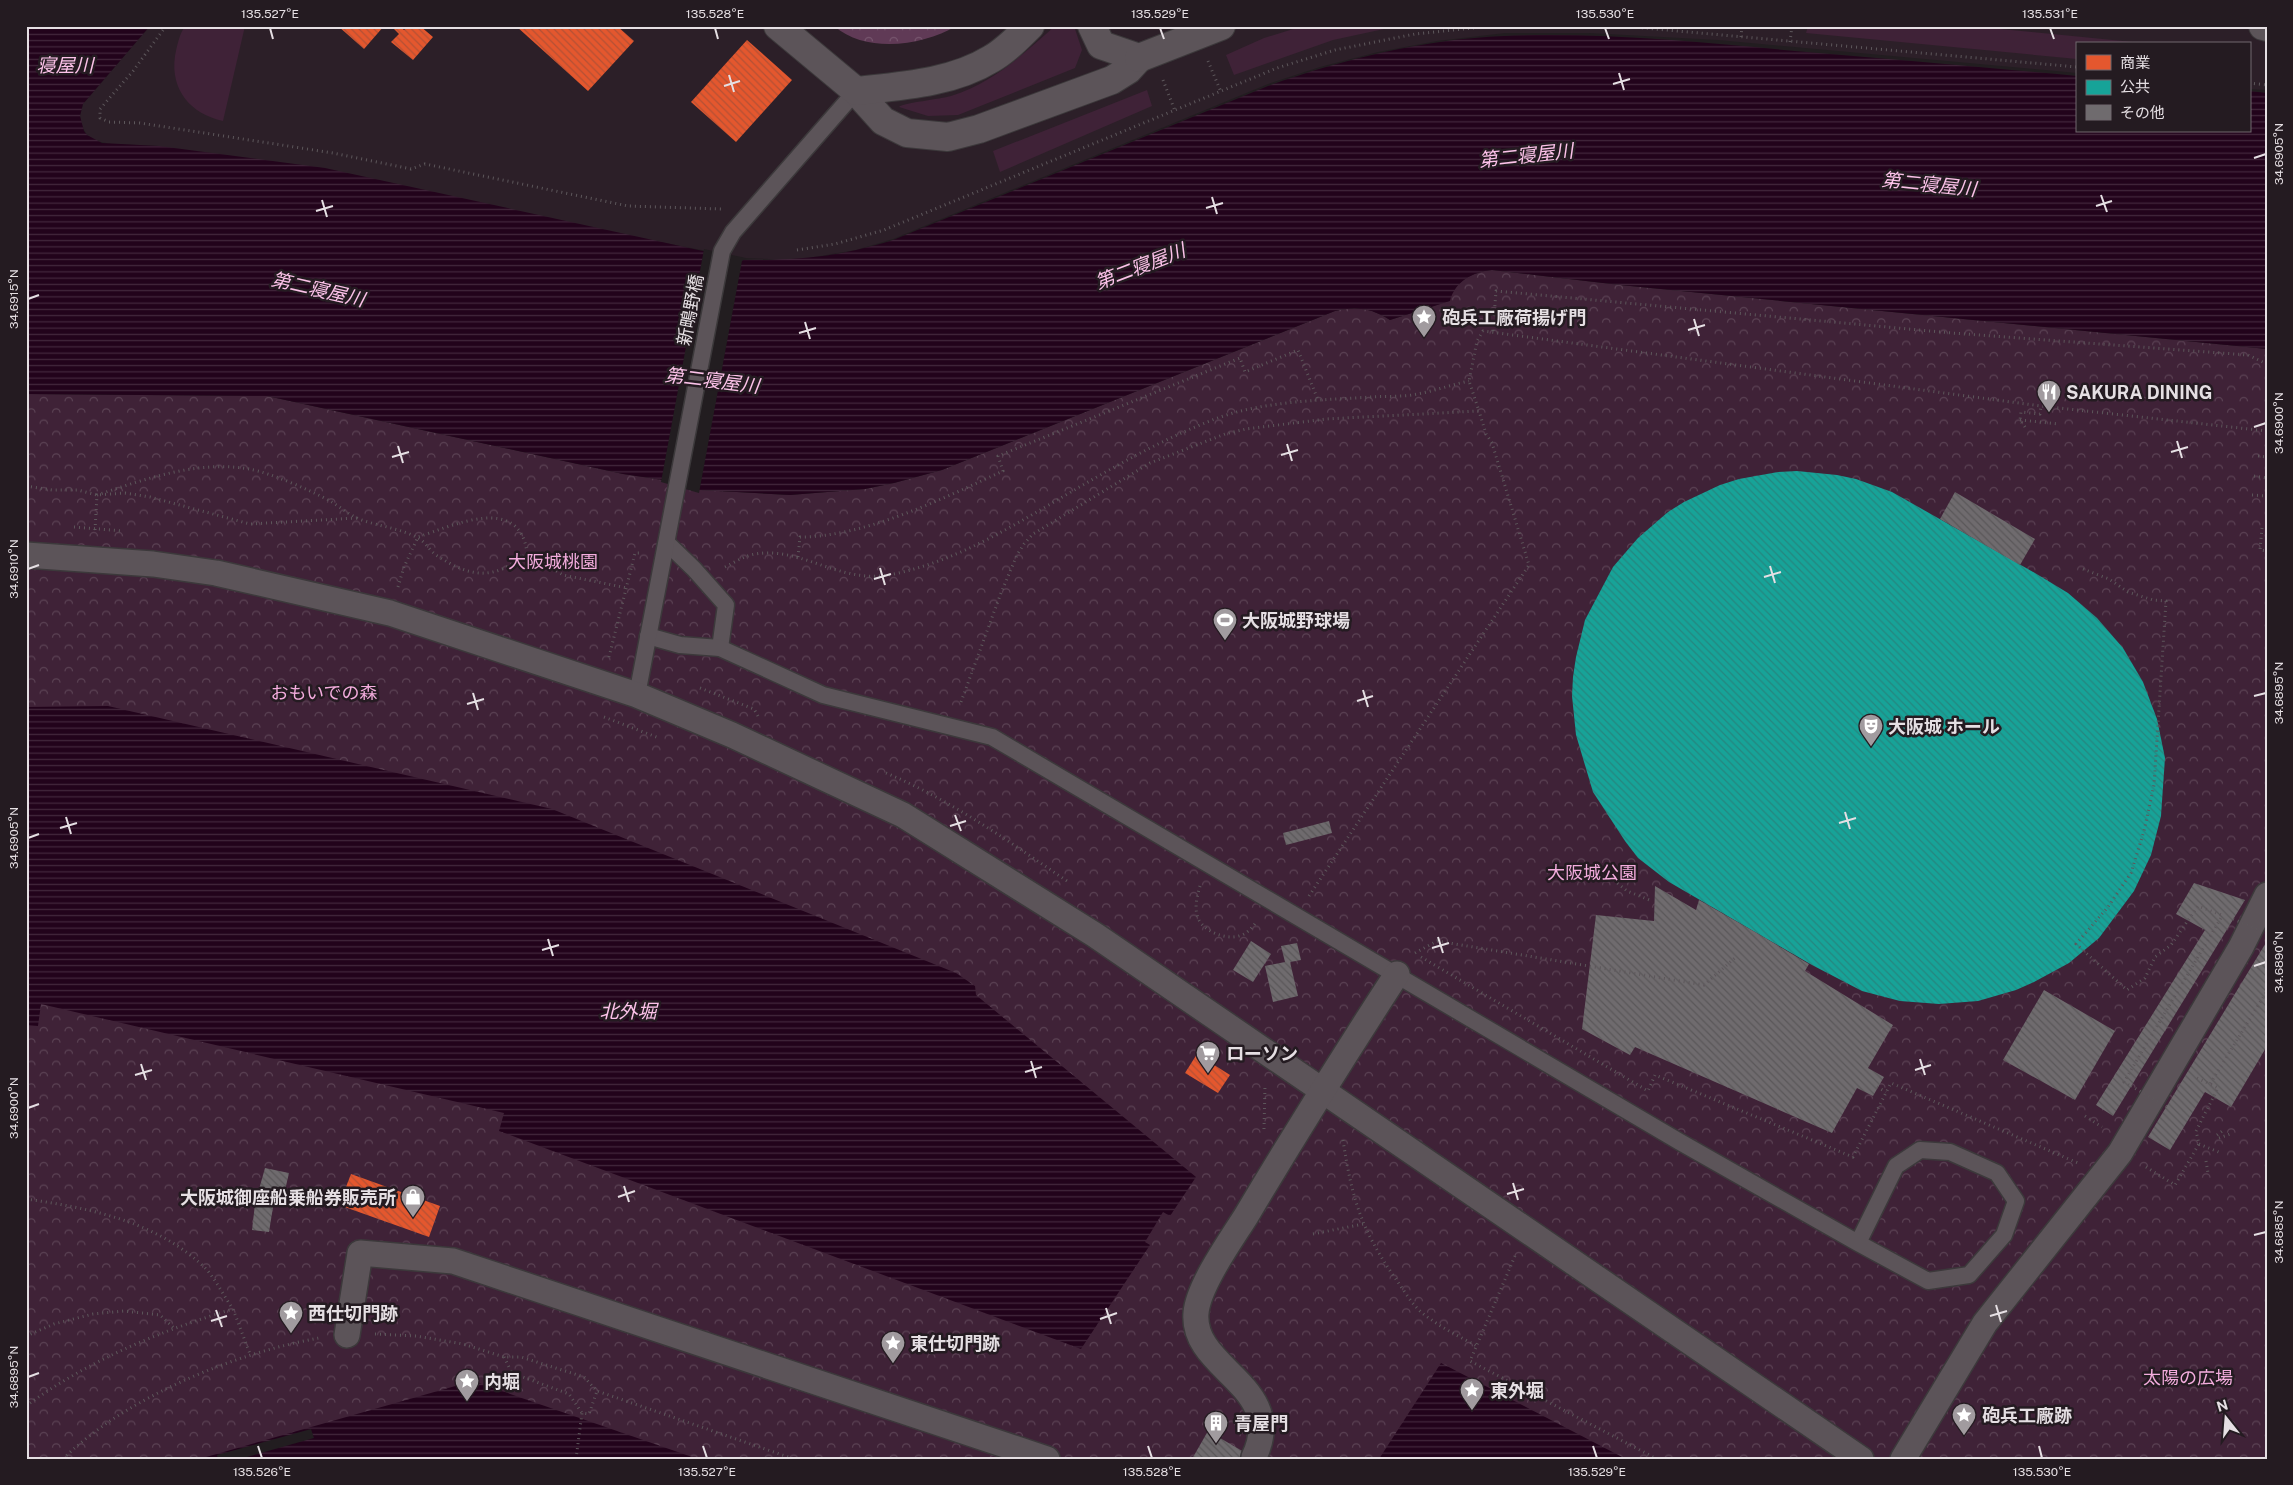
<svg xmlns="http://www.w3.org/2000/svg" width="2293" height="1485" font-family="'Public Sans','Noto Sans JP',sans-serif">
	<defs>
		<pattern id="forest-crowns" width="20" height="18" patternUnits="userSpaceOnUse" patternTransform="scale(1.25)"><rect width="20" height="18" fill="#603a56"/><path d="M2 6a3 3 0 1 1 6 0M12 15a3 3 0 1 1 6 0" fill="none" stroke="#77566e"/></pattern>
		<pattern id="park-crowns" width="20" height="18" patternUnits="userSpaceOnUse" patternTransform="scale(1.25)"><rect width="20" height="18" fill="#3f2237"/><path d="M2 6a3 3 0 1 1 6 0M12 15a3 3 0 1 1 6 0" fill="none" stroke="#5b4254"/></pattern>
		<pattern id="water-rules" width="6" height="5" patternUnits="userSpaceOnUse" patternTransform="scale(1.25)"><rect width="6" height="5" fill="#22031b"/><path d="M0 2.5h6" fill="none" stroke="#42273c"/></pattern>
		<pattern id="shops-back-hatch" width="6" height="6" patternUnits="userSpaceOnUse" patternTransform="scale(1.25)"><rect width="6" height="6" fill="#e4572e"/><path d="M-1 5l2 2M0 0l6 6M5-1l2 2" fill="none" stroke="#b45135"/></pattern>
		<pattern id="public-back-hatch" width="6" height="6" patternUnits="userSpaceOnUse" patternTransform="scale(1.25)"><rect width="6" height="6" fill="#17a398"/><path d="M-1 5l2 2M0 0l6 6M5-1l2 2" fill="none" stroke="#25867f"/></pattern>
		<pattern id="building-back-hatch" width="6" height="6" patternUnits="userSpaceOnUse" patternTransform="scale(1.25)"><rect width="6" height="6" fill="#6f6b6e"/><path d="M-1 5l2 2M0 0l6 6M5-1l2 2" fill="none" stroke="#5a5759"/></pattern>
	</defs>
	<rect width="100%" height="100%" fill="#221d20"/>
	<polygon fill="#2c1f28" points="150,26 2267,26 2267,90 2249,89 2249,44 2077,44 2077,73 1718,40 1589,33 1505,33 1437,41 1378,52 1320,67 1268,84 893,239 856,250 797,260 743,258 159,146 111,144 96,141 87,135 82,126 80,116 83,104"/>
	<g fill="#3f2237">
		<path d="M185,26H245L223,121C191,114 170,90 175,56C177,46 179,35 185,26Z"/>
		<path d="M1055,26H1072L1075,29L1082,50L1075,68L958,115L928,116L899,107C902,103 941,99 951,96C993,83 1022,55 1055,26Z"/>
		<polygon points="1303,26 1398,26 1333,40 1234,75 1226,55 1264,38"/>
		<polygon points="1808,26 1971,26 2153,44 2077,44 2077,59 1806,33"/>
		<polygon points="1147,90 1152,106 1000,172 993,151"/>
	</g>
	<path fill="url(#forest-crowns)" d="M834,26H956C922,46 867,54 834,26Z"/>
	<path fill="url(#park-crowns)" d="M1492,270L1620,285L2267,349V1459H26V394L267,396L623,474L663,480L700,490L790,495L865,489L894,483L942,470L1335,311C1356,306 1372,308 1390,320L1449,301C1455,281 1472,272 1492,270Z"/>
	<g fill="url(#water-rules)">
		<path d="M26,26H150L83,104L80,116L84,131L87,135L102,143L159,146L325,168L744,260C801,260 838,257 893,240L1268,86C1343,59 1425,39 1504,36C1601,32 1699,42 1795,51C1889,59 1983,67 2077,76V131H2249V91L2267,93V349L1620,285L1492,270C1473,272 1455,281 1450,301L1390,320C1372,308 1355,306 1335,311L942,470L894,483L865,489L790,495L700,490L663,480L623,474L267,396L26,394Z"/>
		<polygon points="108,706 552,809 956,973 975,986 976,995 1196,1177 1170,1216 1163,1212 1145,1242 1150,1245 1081,1349 499,1131 504,1113 41,1004 38,1026 26,1025 26,707"/>
		<polygon points="1441,1363 1626,1459 1379,1459"/>
		<polygon points="473,1381 698,1459 199,1459"/>
	</g>
	<g fill="#221d20">
		<polygon points="704,249 746,258 742,261 699,493 661,482"/>
		<polygon points="311,1429 314,1438 240,1459 218,1459 217,1455"/>
	</g>
	<g fill="url(#shops-back-hatch)">
		<polygon points="338,26 384,26 364,49"/>
		<polygon points="391,26 400,26 404,30 408,26 420,26 433,37 413,60 391,42 399,34"/>
		<polygon points="516,26 617,26 634,41 588,91"/>
		<polygon points="747,40 792,80 736,142 691,102"/>
		<polygon points="1197,1054 1230,1075 1218,1093 1185,1073"/>
		<polygon points="351,1174 440,1206 429,1237 339,1205"/>
	</g>
	<polygon fill="url(#public-back-hatch)" points="1797,471 1837,475 1856,479 1892,492 2035,573 2068,593 2097,618 2123,648 2143,682 2157,719 2165,758 2161,816 2151,855 2134,891 2099,938 2069,963 2034,982 2016,990 1978,1001 1939,1004 1900,1001 1862,991 1812,965 1669,882 1638,858 1625,841 1593,792 1576,735 1572,696 1573,677 1576,657 1585,620 1613,567 1638,538 1668,512 1684,502 1720,485 1739,479 1778,472"/>
	<g fill="url(#building-back-hatch)">
		<polygon points="1955,492 2035,539 2020,565 1940,519"/>
		<polygon points="1329,821 1332,833 1286,845 1283,833"/>
		<polygon points="2194,883 2245,900 2113,1116 2096,1105 2205,930 2176,914"/>
		<polygon points="1655,886 1696,910 1699,900 1755,932 1809,964 1805,971 1893,1025 1868,1068 1884,1077 1873,1096 1857,1088 1832,1133 1635,1047 1630,1055 1582,1029 1596,915 1654,921"/>
		<polygon points="1251,941 1271,954 1253,982 1233,970"/>
		<polygon points="2267,941 2267,1046 2231,1107 2205,1092 2170,1150 2148,1137"/>
		<polygon points="1297,943 1301,960 1290,962 1298,996 1273,1002 1265,966 1285,962 1281,946"/>
		<polygon points="2044,990 2115,1031 2075,1100 2003,1060"/>
		<polygon points="265,1168 289,1173 283,1199 258,1193"/>
		<polygon points="255,1204 273,1207 269,1232 252,1230"/>
		<polygon points="1208,1431 1256,1459 1192,1459"/>
	</g>
	<g fill="none" stroke-linecap="round" stroke-linejoin="round">
		<defs>
			<g id="service">
				<polyline points="667,543 694,569 726,605 720,648"/>
				<polyline points="648,636 680,645 720,648 823,695 992,737 1680,1142 1858,1243 1928,1281 1969,1275 2004,1235 2016,1201 1997,1173 1950,1152 1920,1150 1896,1166 1858,1243"/>
				<polyline points="637,695 722,251 733,232 856,91"/>
			</g>
			<g id="pedestrian">
				<polyline points="26,555 153,564 216,573 390,613 637,695 732,735 903,815 1095,935 1861,1459"/>
				<polyline points="347,1335 360,1253 453,1261 1047,1459"/>
				<path d="M1254,1457C1288,1385 1191,1370 1196,1313C1198,1286 1231,1240 1246,1216C1295,1134 1345,1054 1397,974"/>
				<polyline points="1903,1459 1985,1323 2120,1153 2241,947 2267,895"/>
			</g>
			<polyline id="minor" points="856,91 883,121 907,133 948,137 979,129 1112,80 1128,70 1139,58 1101,45 1092,26"/>
			<g id="tertiary">
				<path d="M778,26L856,91C901,86 952,83 991,59C1005,51 1018,38 1030,26"/>
				<polyline points="2263,26 2267,27"/>
				<polyline points="1139,58 1221,26"/>
			</g>
		</defs>
		<use href="#service" stroke="#3c393b" stroke-width="19"/>
		<use href="#pedestrian" stroke="#3c393b" stroke-width="28"/>
		<use href="#minor" stroke="#3c393b" stroke-width="30"/>
		<use href="#tertiary" stroke="#3c393b" stroke-width="30"/>
		<g stroke="#5d575b" stroke-width="3" stroke-dasharray="1 4" stroke-linecap="butt">
			<polyline points="166,26 133,71 100,109 100,118 109,122 140,123 333,153 411,169 425,164 628,206 721,209"/>
			<polyline points="1622,26 2077,67"/>
			<polyline points="1741,37 1742,26"/>
			<polyline points="1790,42 1792,26"/>
			<polyline points="1208,61 1221,92"/>
			<polyline points="1163,80 1175,111"/>
			<polyline points="2249,83 2267,85"/>
			<polyline points="797,250 835,244 884,230 1277,68 1335,50 1415,34 1493,26"/>
			<polyline points="1493,331 1496,291 1952,333 2248,355 2267,364"/>
			<polyline points="2020,420 2059,424"/>
			<polyline points="2025,427 2020,420 2021,412 2040,414 2041,406"/>
			<polyline points="2258,456 2267,457"/>
			<polyline points="2254,476 2267,478"/>
			<polyline points="26,486 52,490 78,490 97,495 125,493 150,497 250,524 357,518"/>
			<polyline points="2252,495 2267,496"/>
			<polyline points="74,527 123,531"/>
			<polyline points="2262,528 2260,550 2267,551"/>
			<path d="M95,530L97,495C146,479 197,460 249,469C271,473 310,490 330,501C339,506 348,514 359,519C377,526 399,528 416,537C424,540 429,550 436,555C471,578 494,581 527,553"/>
			<path d="M798,557L800,537C865,537 944,498 1003,471L998,456L1240,358L1245,372L1298,350L1318,400"/>
			<path d="M725,567C735,562 744,556 755,554C803,546 841,586 894,574C955,561 1006,530 1059,499C1110,469 1160,440 1215,419C1262,401 1322,400 1372,397C1385,396 1399,397 1412,395C1431,392 1450,385 1469,381"/>
			<polyline points="2083,569 2109,579 2128,592 2153,600 2166,601 2154,785 2144,831 2131,873 2108,907 2076,944 2127,990 2145,978 2155,957 2171,945 2198,906 2224,916"/>
			<path d="M398,587L404,567L418,537C452,526 520,493 527,553L563,575L627,588"/>
			<polyline points="609,657 635,553 641,553"/>
			<polyline points="700,688 754,709 758,716"/>
			<polyline points="961,702 1001,593 1017,555 1024,544 1033,534 1150,463 1225,434 1246,429 1326,419 1479,411 1469,381 1477,341 1483,331 2041,406 2267,431"/>
			<polyline points="604,717 659,738"/>
			<path d="M886,773C951,800 1008,841 1067,881"/>
			<polyline points="1585,873 1610,877 1627,891 1652,901"/>
			<path d="M1200,886C1197,897 1194,907 1198,918C1203,931 1225,940 1239,936C1247,934 1252,928 1257,921"/>
			<polyline points="1309,896 1529,565 1492,443 1486,434 1479,411"/>
			<polyline points="1415,953 1437,941 1704,985 1736,957"/>
			<polyline points="1421,957 1648,1091 1655,1075 1853,1157 1891,1083 2078,1163"/>
			<polyline points="2197,1078 2210,1084 2267,991"/>
			<polyline points="2129,1085 2124,1082 2221,918"/>
			<polyline points="1877,1087 1886,1092"/>
			<polyline points="2085,1116 2102,1127"/>
			<polyline points="1264,1129 1265,1085"/>
			<polyline points="2217,1135 2225,1129"/>
			<polyline points="2219,1138 2233,1133"/>
			<path d="M1343,1140C1352,1199 1361,1229 1395,1278C1403,1289 1411,1303 1421,1312C1438,1326 1458,1336 1477,1346"/>
			<polyline points="2199,1144 2221,1153"/>
			<polyline points="2206,1161 2208,1173"/>
			<polyline points="2146,1167 2175,1185 2199,1144 2196,1131 2218,1088 2210,1084"/>
			<path d="M26,1199C89,1208 154,1221 202,1265C215,1277 223,1295 233,1309"/>
			<polyline points="1313,1234 1363,1224"/>
			<polyline points="1515,1256 1470,1361 1657,1459"/>
			<polyline points="375,1334 416,1336 463,1344 504,1357 521,1357 584,1377 597,1391 794,1459"/>
			<polyline points="26,1336 54,1324 93,1314 124,1311 160,1315 174,1328"/>
			<polyline points="504,1357 512,1373 569,1394 582,1413 589,1414 597,1391"/>
			<path d="M26,1406C87,1361 160,1331 233,1309L250,1354"/>
			<path d="M63,1459C124,1398 235,1353 319,1338"/>
			<polyline points="576,1459 582,1413"/>
		</g>
		<use href="#service" stroke="#5c5459" stroke-width="16"/>
		<use href="#pedestrian" stroke="#5c5459" stroke-width="25"/>
		<use href="#minor" stroke="#5c5459" stroke-width="28"/>
		<use href="#tertiary" stroke="#5c5459" stroke-width="28"/>
		<g stroke="#5d575b" stroke-width="3" stroke-dasharray="1 4" stroke-linecap="butt">
			<polyline points="2233,919 2267,933"/>
			<polyline points="2131,1086 2167,1107"/>
		</g>
	</g>
	<path fill="none" stroke="#e5dfe3" stroke-width="2" d="M270,28L273,39M715,28L718,39M1160,28L1164,39M1605,28L1609,39M2050,28L2054,39M1619,73L1624,90M729,75L734,92M1613,84L1630,79M724,86L740,81M2254,158L2266,154M2101,195L2107,212M1212,197L1217,214M322,200L327,217M2096,206L2112,201M1206,208L1223,203M316,211L333,206M28,299L39,295M1694,319L1699,336M805,322L810,339M1688,330L1705,325M799,333L816,328M2254,427L2266,423M2177,441L2182,458M1287,444L1292,461M398,446L403,463M2171,452L2188,447M1281,455L1298,450M392,457L409,452M1770,566L1775,583M880,568L885,585M28,569L39,565M1764,577L1781,572M874,579L891,574M1363,690L1368,707M473,693L478,710M2254,696L2266,693M1357,701L1373,696M467,704L484,699M1845,812L1850,829M955,815L961,831M66,817L71,834M1839,823L1856,818M950,826L966,821M60,828L77,823M28,838L39,834M1438,937L1443,953M548,939L553,956M1432,948L1449,943M542,950L559,945M2254,966L2266,962M1920,1059L1925,1075M1031,1061L1036,1078M141,1064L146,1080M1915,1070L1931,1065M1025,1072L1042,1067M135,1075L152,1070M28,1108L39,1104M1513,1183L1518,1200M624,1186L629,1202M1507,1194L1524,1189M618,1197L635,1191M2254,1235L2266,1232M1996,1305L2001,1322M1106,1308L1111,1324M216,1310L222,1327M1990,1316L2007,1311M1100,1319L1117,1313M211,1321L227,1316M28,1377L39,1373M258,1446L262,1458M703,1446L707,1458M1148,1446L1152,1458M1593,1446L1597,1458M2039,1446L2042,1458"/>
	<defs>
		<symbol id="sight-pin" viewBox="-11 -11 22 30"><path d="M0 17L-7.5 6A9.5 9.5 0 1 1 7.5 6Z" fill="#a19b9f" stroke="#241b21"/><path d="M0-6L1.8-2.2L6-1.7L2.9 1.2L3.7 5.4L0 3.3L-3.7 5.4L-2.9 1.2L-6-1.7L-1.8-2.2Z" fill="#fff"/></symbol>
		<symbol id="restaurant-pin" viewBox="-11 -11 22 30"><path d="M0 17L-7.5 6A9.5 9.5 0 1 1 7.5 6Z" fill="#a19b9f" stroke="#241b21"/><path d="M-5-6h1v4h1v-4h1v4h1v-4h1v5L-1.5 .5V6h-2V.5L-5-1ZM5-6V6H3V1.5H1.5Q1.5-4 5-6Z" fill="#fff"/></symbol>
		<symbol id="stadium-pin" viewBox="-11 -11 22 30"><path d="M0 17L-7.5 6A9.5 9.5 0 1 1 7.5 6Z" fill="#a19b9f" stroke="#241b21"/><path d="M0-5a6.5 5 0 1 0 0 10a6.5 5 0 1 0 0-10ZM-3.5-1.8h7v3.6h-7Z" fill="#fff"/></symbol>
		<symbol id="theatre-pin" viewBox="-11 -11 22 30"><path d="M0 17L-7.5 6A9.5 9.5 0 1 1 7.5 6Z" fill="#a19b9f" stroke="#241b21"/><path d="M-5-5.5Q0-4 5-5.5V0Q5 5 0 6Q-5 5-5 0ZM-3.3-2.5H-1v1.5H-3.3ZM1-2.5H3.3v1.5H1ZM-2.8 1Q0 5.5 2.8 1Z" fill="#fff"/></symbol>
		<symbol id="supermarket-pin" viewBox="-11 -11 22 30"><path d="M0 17L-7.5 6A9.5 9.5 0 1 1 7.5 6Z" fill="#a19b9f" stroke="#241b21"/><path d="M-6-5.5h2.5l.6 2H6L4.5 2H-2.5L-4.4-4H-6ZM-1.5 3.2a1.3 1.3 0 1 0 .1 0ZM3 3.2a1.3 1.3 0 1 0 .1 0Z" fill="#fff"/></symbol>
		<symbol id="shop-pin" viewBox="-11 -11 22 30"><path d="M0 17L-7.5 6A9.5 9.5 0 1 1 7.5 6Z" fill="#a19b9f" stroke="#241b21"/><path d="M-5-2.5h2.3a2.7 3.5 0 0 1 5.4 0H5L5.5 6h-11ZM-1.5-2.5h3a1.5 2.3 0 0 0-3 0Z" fill="#fff"/></symbol>
		<symbol id="building-pin" viewBox="-11 -11 22 30"><path d="M0 17L-7.5 6A9.5 9.5 0 1 1 7.5 6Z" fill="#a19b9f" stroke="#241b21"/><path d="M-4-6H4V6H1V3H-1V6H-4ZM-2.5-4.3h1.7v1.8h-1.7ZM.8-4.3h1.7v1.8H.8ZM-2.5-1h1.7V.8h-1.7ZM.8-1h1.7V.8H.8Z" fill="#fff"/></symbol>
	</defs>
	<g fill-rule="evenodd">
		<use href="#sight-pin" x="1410" y="303" width="28" height="38"/>
		<use href="#restaurant-pin" x="2035" y="378" width="28" height="38"/>
		<use href="#stadium-pin" x="1211" y="606" width="28" height="38"/>
		<use href="#theatre-pin" x="1857" y="712" width="28" height="38"/>
		<use href="#supermarket-pin" x="1194" y="1039" width="28" height="38"/>
		<use href="#shop-pin" x="399" y="1183" width="28" height="38"/>
		<use href="#sight-pin" x="277" y="1299" width="28" height="38"/>
		<use href="#sight-pin" x="879" y="1329" width="28" height="38"/>
		<use href="#sight-pin" x="453" y="1367" width="28" height="38"/>
		<use href="#sight-pin" x="1458" y="1376" width="28" height="38"/>
		<use href="#sight-pin" x="1950" y="1401" width="28" height="38"/>
		<use href="#building-pin" x="1202" y="1409" width="28" height="38"/>
	</g>
	<g text-anchor="middle" dominant-baseline="central" stroke-width="5" stroke-linejoin="round" paint-order="stroke">
		<g font-size="18" fill="#e5dfe3" stroke="#241b21">
			<text transform="translate(690 310) rotate(-79)">新鴫野橋</text>
		</g>
		<g font-size="18" font-weight="bold" fill="#e5dfe3" stroke="#241b21" text-anchor="start">
			<text x="1442" y="317">砲兵工廠荷揚げ門</text>
			<text x="2066" y="392">SAKURA DINING</text>
			<text x="1242" y="620">大阪城野球場</text>
			<text x="1888" y="726">大阪城 ホール</text>
			<text x="1226" y="1053">ローソン</text>
			<text x="396" y="1197" text-anchor="end">大阪城御座船乗船券販売所</text>
			<text x="308" y="1313">西仕切門跡</text>
			<text x="910" y="1343">東仕切門跡</text>
			<text x="484" y="1381">内堀</text>
			<text x="1490" y="1390">東外堀</text>
			<text x="1982" y="1415">砲兵工廠跡</text>
			<text x="1234" y="1423">青屋門</text>
		</g>
		<g font-size="18" fill="#f3acdd" stroke="#241b21">
			<text x="553" y="561">大阪城桃園</text>
			<text x="324" y="692">おもいでの森</text>
			<text x="1592" y="872">大阪城公園</text>
			<text x="2188" y="1377">太陽の広場</text>
		</g>
		<g font-size="19" font-style="italic" fill="#fcc2e9" stroke="#241b21">
			<text x="65" y="65">寝屋川</text>
			<text transform="translate(1526 155) rotate(-6)">第二寝屋川</text>
			<text transform="translate(1929 184) rotate(6)">第二寝屋川</text>
			<text transform="translate(1140 266) rotate(-21)">第二寝屋川</text>
			<text transform="translate(318 289) rotate(13)">第二寝屋川</text>
			<text transform="translate(712 380) rotate(7)">第二寝屋川</text>
			<text x="628" y="1011">北外堀</text>
		</g>
	</g>
	<rect width="2293" height="1485" fill="none" stroke="#241b21" stroke-width="55"/>
	<rect x="2076" y="42" width="175" height="90" fill="#241b21" stroke="#71696f"/>
	<rect x="2086" y="55" width="25" height="15" fill="#e4572e" stroke="#71696f"/>
	<text x="2120" y="68" font-size="15" fill="#e5dfe3">商業</text>
	<rect x="2086" y="80" width="25" height="15" fill="#17a398" stroke="#71696f"/>
	<text x="2120" y="92" font-size="15" fill="#e5dfe3">公共</text>
	<rect x="2086" y="105" width="25" height="15" fill="#6f6b6e" stroke="#71696f"/>
	<text x="2120" y="118" font-size="15" fill="#e5dfe3">その他</text>
	<g transform="translate(2226 1418) rotate(343)" stroke="#241b21" stroke-width="4" paint-order="stroke">
	<path d="M0-4L9 19L0 12L-9 19Z" fill="#e5dfe3"/>
	<text y="-8" font-size="14" font-weight="bold" text-anchor="middle" fill="#e5dfe3">N</text>
	</g>
	<rect x="28" y="28" width="2238" height="1430" fill="none" stroke="#e5dfe3" stroke-width="2"/>
	<g font-size="12" text-anchor="middle" fill="#e5dfe3">
		<text x="270" y="18">135.527°E</text>
		<text x="715" y="18">135.528°E</text>
		<text x="1160" y="18">135.529°E</text>
		<text x="1605" y="18">135.530°E</text>
		<text x="2050" y="18">135.531°E</text>
		<text transform="translate(2279 154) rotate(-90)" y="4">34.6905°N</text>
		<text transform="translate(14 299) rotate(-90)" y="4">34.6915°N</text>
		<text transform="translate(2279 423) rotate(-90)" y="4">34.6900°N</text>
		<text transform="translate(14 569) rotate(-90)" y="4">34.6910°N</text>
		<text transform="translate(2279 693) rotate(-90)" y="4">34.6895°N</text>
		<text transform="translate(14 838) rotate(-90)" y="4">34.6905°N</text>
		<text transform="translate(2279 962) rotate(-90)" y="4">34.6890°N</text>
		<text transform="translate(14 1108) rotate(-90)" y="4">34.6900°N</text>
		<text transform="translate(2279 1232) rotate(-90)" y="4">34.6885°N</text>
		<text transform="translate(14 1377) rotate(-90)" y="4">34.6895°N</text>
		<text x="262" y="1476">135.526°E</text>
		<text x="707" y="1476">135.527°E</text>
		<text x="1152" y="1476">135.528°E</text>
		<text x="1597" y="1476">135.529°E</text>
		<text x="2042" y="1476">135.530°E</text>
	</g>
</svg>
